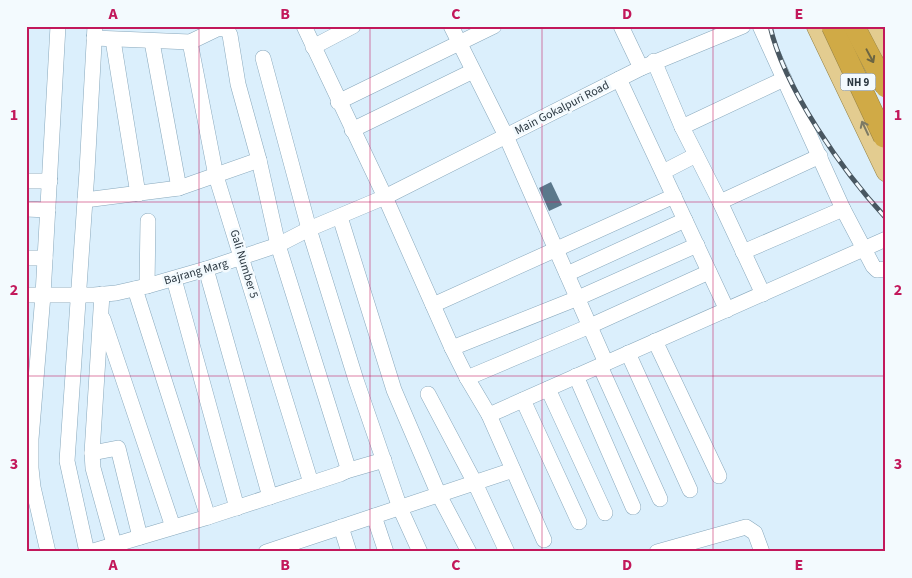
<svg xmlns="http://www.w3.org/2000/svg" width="912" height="578" font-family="'Source Sans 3',sans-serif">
	<rect width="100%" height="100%" fill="#dbeffc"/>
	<polygon fill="#5a788b" points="551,182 562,205 549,211 539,188"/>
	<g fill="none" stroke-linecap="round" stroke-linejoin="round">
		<defs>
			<g id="minor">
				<polyline points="304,26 385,197 452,348 467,378 489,415 544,540"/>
				<polyline points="451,26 506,136 606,363"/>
				<polyline points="621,26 641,68"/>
				<polyline points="760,26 843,209 873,266 877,270 886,269"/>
				<polyline points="113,40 138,194"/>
				<polyline points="152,42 179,188"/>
				<polyline points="190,42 216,176 311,483"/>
				<polyline points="313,47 353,26"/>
				<polyline points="263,58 309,229 356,380 400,508 420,552"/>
				<polyline points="654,61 682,127 720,202 763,294"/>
				<polyline points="619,79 727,310"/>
				<polyline points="338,102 494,26"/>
				<polyline points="682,127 784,79"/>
				<polyline points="352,130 473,71"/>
				<polyline points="663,172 696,155"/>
				<polyline points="26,181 50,181"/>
				<polyline points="85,200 179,188 259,160"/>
				<polyline points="720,202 820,156"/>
				<polyline points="26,209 48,210"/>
				<polyline points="340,217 394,390 439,495 469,552"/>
				<polyline points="743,252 843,209"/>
				<polyline points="26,258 45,258"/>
				<polyline points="206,269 270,497"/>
				<polyline points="567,274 685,220"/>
				<polyline points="174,279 237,508"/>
				<polyline points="147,286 148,221"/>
				<polyline points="135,289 208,517"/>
				<polyline points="102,294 92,453 93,468 114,544"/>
				<polyline points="26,295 94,295 116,293 147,286 206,269 278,245 309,229 385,197 641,68 743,26"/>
				<polyline points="433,305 674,196"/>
				<polyline points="103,319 173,527"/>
				<polyline points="655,341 719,476"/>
				<polyline points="452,348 578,298 697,245"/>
				<polyline points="628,353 690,490"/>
				<polyline points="600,366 660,499"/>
				<polyline points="576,376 633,507"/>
				<polyline points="467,378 590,326 709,272"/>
				<polyline points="548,389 605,513"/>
				<polyline points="428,394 475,483 507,552"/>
				<polyline points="523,400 579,522"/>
				<polyline points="489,415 886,239"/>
				<polyline points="92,453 118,448 140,537"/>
				<polyline points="346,471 384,460"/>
				<polyline points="374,516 386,552"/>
				<polyline points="341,527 349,552"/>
				<polyline points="48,552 33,487 31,468 31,439 43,295 58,26"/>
				<polyline points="87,552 67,461 87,171 95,26"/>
				<polyline points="90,552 208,517 340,474 346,471 348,468 278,245 259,160 238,84 230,35 228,31 223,28 217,29 190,42 94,38"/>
				<polyline points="266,552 513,470"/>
				<polyline points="657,552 746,527 755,533 762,552"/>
			</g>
			<g id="major">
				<polyline points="816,26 886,172"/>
				<polyline points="875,26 886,48"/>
			</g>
		</defs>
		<use href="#minor" stroke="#88a8bc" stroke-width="16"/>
		<use href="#major" stroke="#968244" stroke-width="20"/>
		<use href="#minor" stroke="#fff" stroke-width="15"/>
		<use href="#major" stroke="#e3cc90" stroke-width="19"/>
		<defs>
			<path id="rail" d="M770,26C784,88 843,172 886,218"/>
		</defs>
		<use href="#rail" stroke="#495761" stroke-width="5"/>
		<use href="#rail" stroke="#f3fafe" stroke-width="3" stroke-dasharray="9" stroke-linecap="butt"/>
		<defs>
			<g id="highway-bridge">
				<polyline points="832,26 884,137"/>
				<polyline points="854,26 886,87"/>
			</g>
		</defs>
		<use href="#highway-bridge" stroke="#968244" stroke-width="22" stroke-linecap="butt"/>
		<use href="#highway-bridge" stroke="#d0aa46" stroke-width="21"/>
	</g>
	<defs><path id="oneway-shaft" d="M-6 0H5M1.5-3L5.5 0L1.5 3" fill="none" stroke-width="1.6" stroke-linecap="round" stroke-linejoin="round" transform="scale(1.25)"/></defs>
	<use stroke="#6c6542" href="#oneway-shaft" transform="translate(870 56) rotate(62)"/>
	<use stroke="#7d7a64" href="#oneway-shaft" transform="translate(865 128) rotate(-115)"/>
	<path fill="none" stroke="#c2185b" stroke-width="1" stroke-opacity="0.55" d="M199,26V552M370,26V552M542,26V552M713,26V552M26,202H886M26,376H886"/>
	<g text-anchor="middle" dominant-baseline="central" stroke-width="5" stroke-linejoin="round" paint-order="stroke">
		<rect fill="#f3fafe" stroke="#667279" stroke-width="1" x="840.5" y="73.5" width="35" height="17" rx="4"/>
		<g font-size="11" font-weight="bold" fill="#2a3740">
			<text x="858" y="82">NH 9</text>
		</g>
		<g font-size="12" fill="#2a3740" stroke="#f3fafe">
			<text transform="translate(562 108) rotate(-27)">Main Gokalpuri Road</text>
			<text transform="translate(244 264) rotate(73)">Gali Number 5</text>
			<text transform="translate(196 272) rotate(-16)">Bajrang Marg</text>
		</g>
	</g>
	<rect width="912" height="578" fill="none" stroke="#f3fafe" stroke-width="55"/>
	<rect x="28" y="28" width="856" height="522" fill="none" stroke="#c2185b" stroke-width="2"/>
	<g font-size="16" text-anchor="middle" font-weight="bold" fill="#c2185b">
		<text x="113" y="19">A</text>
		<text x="285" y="19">B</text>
		<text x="456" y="19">C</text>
		<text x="627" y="19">D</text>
		<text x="799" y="19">E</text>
		<text x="14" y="120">1</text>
		<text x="898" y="120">1</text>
		<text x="14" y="295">2</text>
		<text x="898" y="295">2</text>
		<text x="14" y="469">3</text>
		<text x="898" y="469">3</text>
		<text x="113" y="570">A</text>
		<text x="285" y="570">B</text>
		<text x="456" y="570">C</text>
		<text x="627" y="570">D</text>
		<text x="799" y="570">E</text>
	</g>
</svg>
